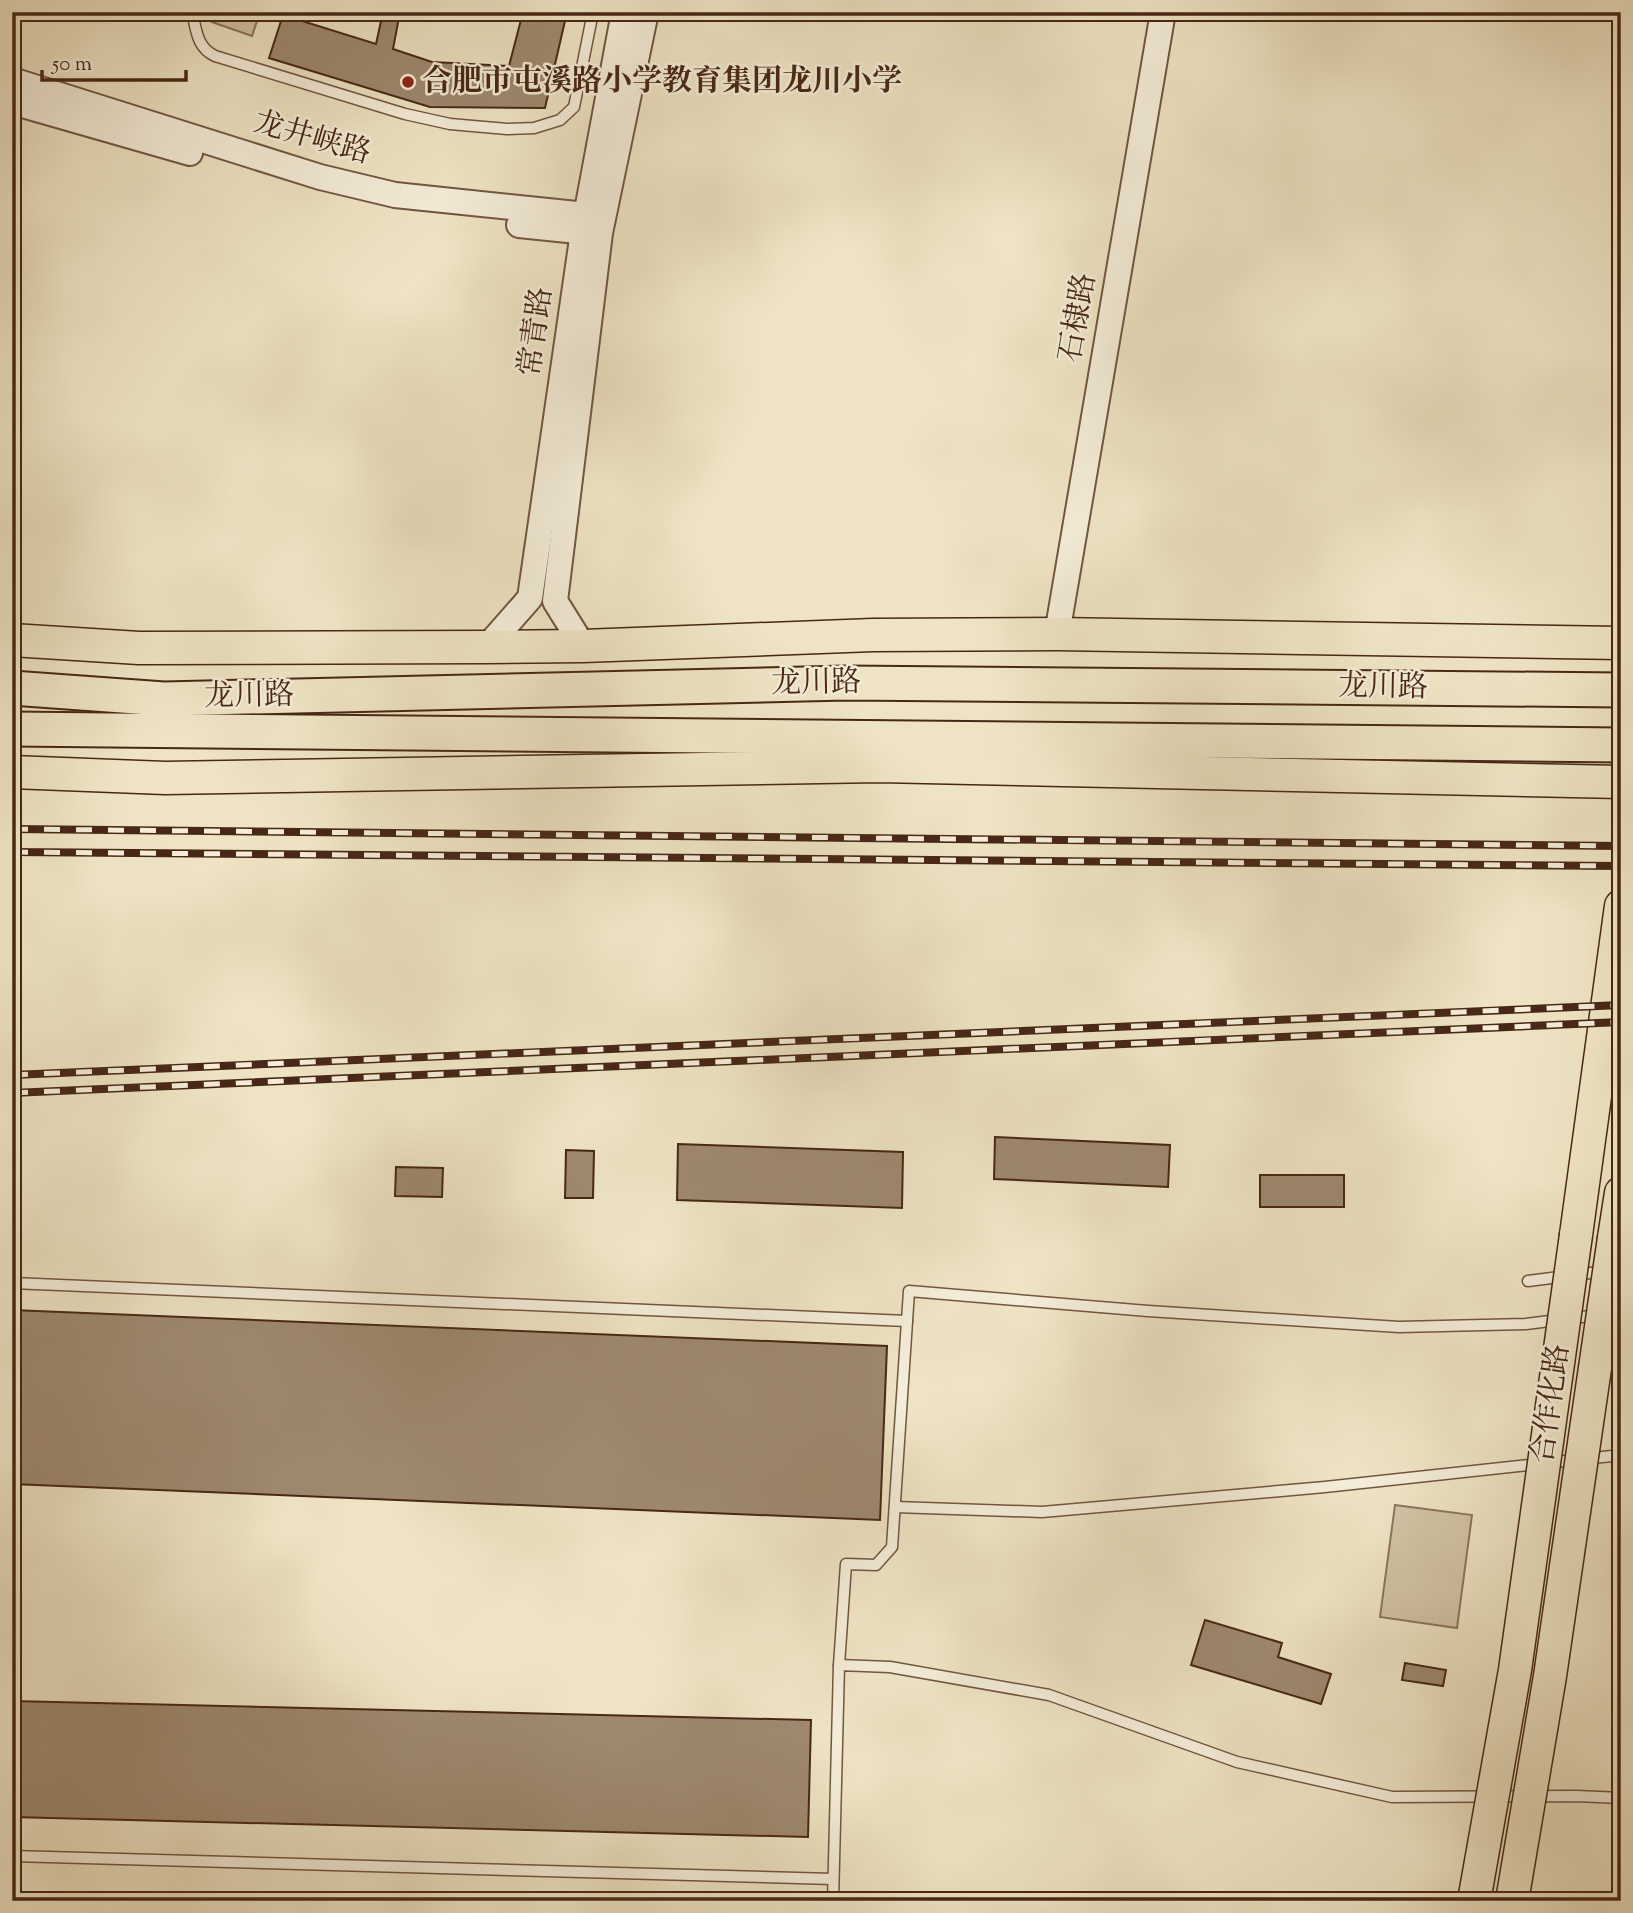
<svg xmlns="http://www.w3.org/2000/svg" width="1633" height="1913" font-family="'Sorts Mill Goudy','Noto Serif SC',serif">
	<rect width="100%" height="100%" fill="#eee4c4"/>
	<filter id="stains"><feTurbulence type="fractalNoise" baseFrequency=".00286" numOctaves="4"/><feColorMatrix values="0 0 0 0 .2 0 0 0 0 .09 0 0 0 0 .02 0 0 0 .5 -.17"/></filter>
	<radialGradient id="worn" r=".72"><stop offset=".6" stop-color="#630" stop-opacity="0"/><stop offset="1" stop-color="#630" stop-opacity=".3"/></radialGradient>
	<g fill="#d2c4a6" stroke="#8c765e" stroke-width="2">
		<polygon points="215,12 260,12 252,36 212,22"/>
		<polygon points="1395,1505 1472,1515 1457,1628 1380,1617"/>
	</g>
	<g fill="#9e8970" stroke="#472715" stroke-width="2">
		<polygon points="383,12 400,12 393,49 432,62 509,66 523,12 567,12 545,108 430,107 269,58 283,15 376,44"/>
		<polygon points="995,1137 1170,1145 1168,1187 994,1179"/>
		<polygon points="678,1144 903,1152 902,1208 677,1200"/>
		<polygon points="566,1150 594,1151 593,1198 565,1198"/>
		<polygon points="396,1167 443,1168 442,1197 395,1196"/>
		<rect x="1260" y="1175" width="84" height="32"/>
		<polygon points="12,1310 887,1346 880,1520 12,1484"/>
		<polygon points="1205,1620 1282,1643 1278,1657 1331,1674 1321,1704 1191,1665"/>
		<polygon points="1405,1663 1446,1670 1443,1686 1402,1680"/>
		<polygon points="12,1701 811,1720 808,1837 12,1817"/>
	</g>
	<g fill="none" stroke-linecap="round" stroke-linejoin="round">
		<defs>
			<g id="service">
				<path d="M194,21C197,36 200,49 215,56L405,114L450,124L507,129L534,128L560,120L574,107L593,12"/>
				<polyline points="1528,1281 1606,1271"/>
				<polyline points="12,1283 907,1321"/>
				<polyline points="895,1507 1042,1512 1325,1487 1621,1455"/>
				<polyline points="839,1665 846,1564 876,1565 892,1547 909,1291 1148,1311 1399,1327 1526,1324 1621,1312"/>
				<polyline points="12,1856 833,1879"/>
				<polyline points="833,1901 839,1665 890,1667 1049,1695 1237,1762 1392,1797 1576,1796 1621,1798"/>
			</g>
			<g id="tertiary">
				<polyline points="12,80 320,177 395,195 586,215 600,214"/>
				<polyline points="12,102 190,153"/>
				<polyline points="519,225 597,233"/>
				<polyline points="1057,634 1163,12"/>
				<polyline points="583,646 555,601 600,233 646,12"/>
				<polyline points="487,647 530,598 583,232 624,12"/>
			</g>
			<g id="primary">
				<polyline points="12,640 139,648 487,647 583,646 873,635 1057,634 1621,643"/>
				<polyline points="12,772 165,778 879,766 1621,782"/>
				<polyline points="1576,1235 1621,906"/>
				<polyline points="1614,1238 1621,1193"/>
			</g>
			<g id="trunk">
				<polyline points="12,688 164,699 846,683 1621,690"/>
				<polyline points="12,729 1621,745"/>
			</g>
		</defs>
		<use href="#service" stroke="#715641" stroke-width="13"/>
		<use href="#tertiary" stroke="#715641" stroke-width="28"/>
		<use href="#primary" stroke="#472715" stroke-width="35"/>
		<use href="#trunk" stroke="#472715" stroke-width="37"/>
		<use href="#service" stroke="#f4edd9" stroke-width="10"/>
		<use href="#tertiary" stroke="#f4edd9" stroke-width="24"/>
		<use href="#primary" stroke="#eee4c4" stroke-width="32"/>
		<use href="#trunk" stroke="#eee4c4" stroke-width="33"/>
		<defs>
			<g id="rail">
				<polyline points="12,829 1621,846"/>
				<polyline points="12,852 1621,866"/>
				<polyline points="12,1075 1621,1005"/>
				<polyline points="12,1093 1621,1022"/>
			</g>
		</defs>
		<use href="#rail" stroke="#472715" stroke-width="8"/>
		<use href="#rail" stroke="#f4edd9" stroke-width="5" stroke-dasharray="16" stroke-linecap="butt"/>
		<defs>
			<g id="primary-bridge">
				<polyline points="1474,1901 1515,1670 1576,1235"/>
				<polyline points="1512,1901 1550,1676 1614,1238"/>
			</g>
		</defs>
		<use href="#primary-bridge" stroke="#472715" stroke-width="35" stroke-linecap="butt"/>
		<use href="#primary-bridge" stroke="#eee4c4" stroke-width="32"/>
	</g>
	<circle fill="#8f2418" stroke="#f4edd9" stroke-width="2.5" cx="408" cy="82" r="7"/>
	<g text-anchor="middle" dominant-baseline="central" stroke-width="5" stroke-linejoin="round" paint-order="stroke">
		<g font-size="30" font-weight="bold" fill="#472715" stroke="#f4edd9" text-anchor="start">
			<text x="422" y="82">合肥市屯溪路小学教育集团龙川小学</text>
		</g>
		<g font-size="30" fill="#472715" stroke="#f4edd9">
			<text transform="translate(312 139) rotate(16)">龙井峡路</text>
			<text transform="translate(1079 318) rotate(-80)">石棣路</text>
			<text transform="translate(537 332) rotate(-82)">常青路</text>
			<text transform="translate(816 684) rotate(-1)">龙川路</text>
			<text transform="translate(1383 688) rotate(1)">龙川路</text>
			<text transform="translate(249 697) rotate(-1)">龙川路</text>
			<text transform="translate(1552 1404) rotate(-82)">合作化路</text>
		</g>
	</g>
	<rect width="1633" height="1913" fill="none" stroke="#eee4c4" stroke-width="42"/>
	<rect x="14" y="14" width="1605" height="1885" fill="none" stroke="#472715" stroke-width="3.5"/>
	<rect x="21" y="21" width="1591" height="1871" fill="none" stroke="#472715" stroke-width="2"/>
	<path d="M42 70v10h144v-10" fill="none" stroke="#472715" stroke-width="3.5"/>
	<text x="52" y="70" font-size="21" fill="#472715" stroke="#f4edd9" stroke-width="5" paint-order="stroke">50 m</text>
	<rect width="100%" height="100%" filter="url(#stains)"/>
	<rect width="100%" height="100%" fill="url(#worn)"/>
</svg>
